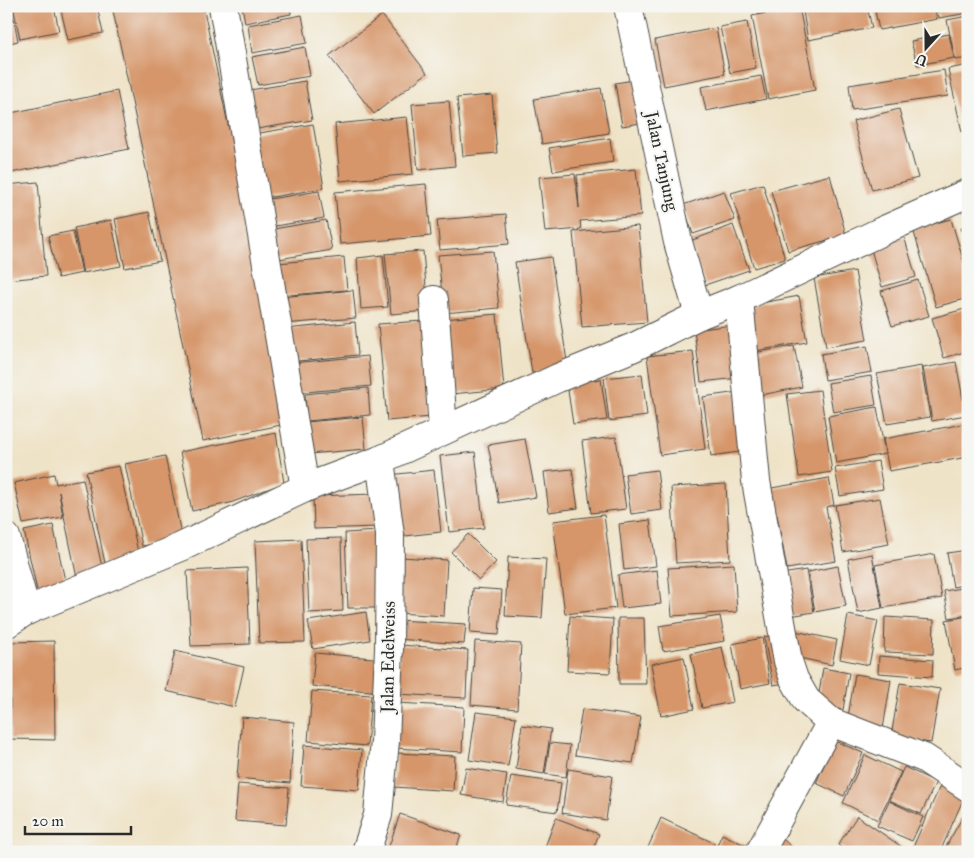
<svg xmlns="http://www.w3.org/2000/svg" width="974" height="858" font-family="'IM FELL Great Primer',serif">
	<rect width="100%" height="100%" fill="#f6f6f2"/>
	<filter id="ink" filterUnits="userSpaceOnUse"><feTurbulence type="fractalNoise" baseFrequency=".02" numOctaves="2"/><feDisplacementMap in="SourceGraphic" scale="10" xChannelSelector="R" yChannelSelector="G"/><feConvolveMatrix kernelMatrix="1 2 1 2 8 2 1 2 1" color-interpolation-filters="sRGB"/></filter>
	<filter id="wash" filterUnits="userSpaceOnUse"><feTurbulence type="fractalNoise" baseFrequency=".0096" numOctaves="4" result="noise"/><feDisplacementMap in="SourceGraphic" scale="20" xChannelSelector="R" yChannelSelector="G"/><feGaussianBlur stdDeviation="1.12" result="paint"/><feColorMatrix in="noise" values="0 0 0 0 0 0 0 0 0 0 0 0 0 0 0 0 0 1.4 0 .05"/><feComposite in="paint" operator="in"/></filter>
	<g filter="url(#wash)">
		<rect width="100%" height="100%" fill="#efe3c7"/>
		<g id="blocks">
			<g fill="#d6966b">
				<polygon points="6,6 11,6 18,41 6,44"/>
				<polygon points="13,6 54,6 59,31 20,39"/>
				<polygon points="60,6 97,6 103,33 68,40"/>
				<polygon points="112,6 203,6 291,423 203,441"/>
				<polygon points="242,6 290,6 291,14 245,23"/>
				<polygon points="799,6 815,90 768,99 752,16"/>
				<polygon points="802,6 867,6 872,28 808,40"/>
				<polygon points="874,6 934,6 937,19 879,30"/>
				<polygon points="937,6 968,6 968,13 939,18"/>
				<polygon points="302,15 307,43 252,53 248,25"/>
				<polygon points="382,15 427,73 374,114 329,56"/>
				<polygon points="968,16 968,58 955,60 947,20"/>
				<polygon points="747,22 756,68 730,73 720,27"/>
				<polygon points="716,28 725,74 664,86 655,40"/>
				<polygon points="949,34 954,58 917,65 911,41"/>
				<polygon points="305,47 310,76 258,85 252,57"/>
				<polygon points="968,65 968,131 962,132 948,69"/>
				<polygon points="944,70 948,96 852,110 849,85"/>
				<polygon points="761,76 766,99 706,111 701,87"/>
				<polygon points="640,79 647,122 622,126 615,83"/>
				<polygon points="305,81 312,120 257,129 250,90"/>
				<polygon points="601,88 609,133 542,144 534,99"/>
				<polygon points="117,91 129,149 6,174 6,114"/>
				<polygon points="492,95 497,153 463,156 457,98"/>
				<polygon points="449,101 455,166 418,170 412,104"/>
				<polygon points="899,109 918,178 872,190 853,121"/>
				<polygon points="407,117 413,174 340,181 335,124"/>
				<polygon points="313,124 324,188 260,199 248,135"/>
				<polygon points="610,138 613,162 553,171 549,148"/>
				<polygon points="636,169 641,216 580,221 581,229 545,232 539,177 575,174 579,208 577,175"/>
				<polygon points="830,175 846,235 788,251 771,191"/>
				<polygon points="38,182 46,276 7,280 6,185"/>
				<polygon points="426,184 431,236 340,244 335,192"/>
				<polygon points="763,184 785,259 754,268 731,193"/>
				<polygon points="319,191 324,218 269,227 264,200"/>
				<polygon points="724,191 735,220 693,234 683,205"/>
				<polygon points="149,212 160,261 125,268 115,219"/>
				<polygon points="506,214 509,244 440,250 437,220"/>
				<polygon points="951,219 968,276 968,298 936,307 913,229"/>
				<polygon points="111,220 121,266 83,273 74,228"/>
				<polygon points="326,220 332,250 273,260 268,230"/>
				<polygon points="733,225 749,270 705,285 690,241"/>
				<polygon points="638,226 647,322 582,327 573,232"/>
				<polygon points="968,226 968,247 967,248 961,228"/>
				<polygon points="73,231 82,273 58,278 48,236"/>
				<polygon points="904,236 916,277 882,287 870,246"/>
				<polygon points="423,251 428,311 391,314 385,254"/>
				<polygon points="493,251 499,308 444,313 438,255"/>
				<polygon points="383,255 388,307 361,309 357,258"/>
				<polygon points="344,257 347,290 280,296 278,263"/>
				<polygon points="551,257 568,368 532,373 515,262"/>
				<polygon points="855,271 867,340 826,347 814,278"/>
				<polygon points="918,280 929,316 892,326 881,291"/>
				<polygon points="353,290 356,318 283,324 280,297"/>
				<polygon points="799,296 807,342 755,351 746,306"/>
				<polygon points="968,308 968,351 944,358 932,318"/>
				<polygon points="497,314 504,389 451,394 444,319"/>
				<polygon points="423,321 431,417 387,421 378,324"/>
				<polygon points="355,322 358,355 288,362 285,329"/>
				<polygon points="732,325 739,378 701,382 694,330"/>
				<polygon points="794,346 802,387 761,395 753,353"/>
				<polygon points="867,346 872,372 825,380 821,354"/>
				<polygon points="693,351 705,449 660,455 647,356"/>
				<polygon points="368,356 371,386 295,393 292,363"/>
				<polygon points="956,362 966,415 932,421 923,368"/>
				<polygon points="921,366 930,417 887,424 877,374"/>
				<polygon points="642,374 647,416 609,421 604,378"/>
				<polygon points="871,376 876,405 833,412 828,383"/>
				<polygon points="601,379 607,420 573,424 567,384"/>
				<polygon points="368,388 370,415 307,421 305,394"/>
				<polygon points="820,390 832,472 799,477 787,394"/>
				<polygon points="738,392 746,451 711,456 703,397"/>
				<polygon points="877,407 885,454 836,463 828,416"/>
				<polygon points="363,417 366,449 309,454 306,422"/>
				<polygon points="963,424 968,457 889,471 883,439"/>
				<polygon points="276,433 284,483 230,503 192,511 180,452"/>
				<polygon points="616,437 626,509 591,513 582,441"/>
				<polygon points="525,439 536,497 499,503 488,445"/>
				<polygon points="475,452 484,528 449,532 440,456"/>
				<polygon points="165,456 182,539 142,546 125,464"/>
				<polygon points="878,461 883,489 840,496 835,468"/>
				<polygon points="119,466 140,561 106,568 86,472"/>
				<polygon points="572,469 578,508 549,512 544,472"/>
				<polygon points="434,470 441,532 396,537 389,475"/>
				<polygon points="657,470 662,510 631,514 625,474"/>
				<polygon points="54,474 56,484 83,479 103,572 77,578 59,492 63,517 23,524 14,483"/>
				<polygon points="829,478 834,505 826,507 836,561 787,569 777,515 772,516 766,489"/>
				<polygon points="726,484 730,560 676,563 671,487"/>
				<polygon points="377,494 378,527 314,529 313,496"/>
				<polygon points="880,498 889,544 843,552 835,505"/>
				<polygon points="604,515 616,608 565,614 553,521"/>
				<polygon points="650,520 656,566 624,570 619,524"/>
				<polygon points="53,525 67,590 38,595 24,531"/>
				<polygon points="378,531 382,608 348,608 345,533"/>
				<polygon points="468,534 496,562 479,580 451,552"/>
				<polygon points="341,538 343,611 309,613 306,539"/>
				<polygon points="301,539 305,642 259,643 255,541"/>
				<polygon points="968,550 968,584 953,587 947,553"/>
				<polygon points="872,554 882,608 858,613 848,559"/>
				<polygon points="934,554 942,598 883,608 875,565"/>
				<polygon points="401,557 447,560 444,616 398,613"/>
				<polygon points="508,557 546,559 542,618 505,616"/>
				<polygon points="734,564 737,612 672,616 668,568"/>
				<polygon points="838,566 846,606 815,612 808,572"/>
				<polygon points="247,568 250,644 191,646 187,571"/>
				<polygon points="657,570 661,604 622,608 618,575"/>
				<polygon points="806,570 814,612 790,616 782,574"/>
				<polygon points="968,587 968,615 949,618 944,591"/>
				<polygon points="473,588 502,590 499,635 470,633"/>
				<polygon points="366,612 370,640 313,649 308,621"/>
				<polygon points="848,615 878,621 869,665 840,659"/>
				<polygon points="570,616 613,619 610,673 567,671"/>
				<polygon points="720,616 725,641 663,651 659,626"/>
				<polygon points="968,616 968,667 955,670 946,620"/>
				<polygon points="885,617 934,620 933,654 884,652"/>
				<polygon points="618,618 644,618 646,684 619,684"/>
				<polygon points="397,620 466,624 464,644 396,639"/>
				<polygon points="795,631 837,640 832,665 790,656"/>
				<polygon points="777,634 786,683 773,685 764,637"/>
				<polygon points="762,638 770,683 740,689 732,644"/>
				<polygon points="54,641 55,740 10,739 10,642"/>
				<polygon points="475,641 521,644 517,709 471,705"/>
				<polygon points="400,645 468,650 466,698 397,694"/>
				<polygon points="722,647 733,702 702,708 691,654"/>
				<polygon points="175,651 244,667 235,707 166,691"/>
				<polygon points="315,653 384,659 382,692 312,686"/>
				<polygon points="879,656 933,660 932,677 878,673"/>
				<polygon points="684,657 694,709 661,716 651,664"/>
				<polygon points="823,668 849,673 843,710 817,706"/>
				<polygon points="855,674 891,680 883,729 847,723"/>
				<polygon points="900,683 940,689 931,743 891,737"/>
				<polygon points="312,691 371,695 367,746 308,741"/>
				<polygon points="398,703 464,707 462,752 395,748"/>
				<polygon points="582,709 641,717 633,763 575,755"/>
				<polygon points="476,712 516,717 508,766 469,760"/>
				<polygon points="242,717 294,722 290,783 237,778"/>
				<polygon points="522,725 551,729 544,774 516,769"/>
				<polygon points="835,741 863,753 844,796 816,783"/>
				<polygon points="550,743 570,745 566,777 545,774"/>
				<polygon points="304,745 362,750 359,790 301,786"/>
				<polygon points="396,753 455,756 453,791 394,787"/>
				<polygon points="865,755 901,772 878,820 843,803"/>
				<polygon points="904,767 936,782 921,814 889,800"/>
				<polygon points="466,768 507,774 503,802 461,795"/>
				<polygon points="568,769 612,776 606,820 562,813"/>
				<polygon points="511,776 561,783 557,812 506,805"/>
				<polygon points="238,784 289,788 286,825 235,821"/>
				<polygon points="941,784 965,795 940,852 924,852 913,847"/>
				<polygon points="889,801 923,817 912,841 877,826"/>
				<polygon points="968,807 968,852 943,852"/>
				<polygon points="400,814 461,835 455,852 387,852"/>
				<polygon points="857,816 909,852 847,852 838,845"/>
				<polygon points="556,818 599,834 592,852 543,852"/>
				<polygon points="661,818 714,843 711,852 646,852"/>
				<polygon points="722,834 749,847 747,852 714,852"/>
				<polygon points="783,839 797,852 772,852"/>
			</g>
		</g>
	</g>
	<g filter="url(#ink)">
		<use href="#blocks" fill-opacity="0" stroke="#484742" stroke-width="1"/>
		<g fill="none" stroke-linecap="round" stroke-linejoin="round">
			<defs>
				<g id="street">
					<polyline points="223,6 305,488"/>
					<polyline points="628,6 678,242 699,315"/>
					<polyline points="739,299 756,481 788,661 794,679 806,700 831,722 924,758 968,787"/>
					<polyline points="434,300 443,430"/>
					<polyline points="6,537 26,611"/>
					<polyline points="6,624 26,611 181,547 305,488 380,460 558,378 634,347 699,315 739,299 882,231 968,193"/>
					<polyline points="366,852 378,815 385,741 389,649 390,535 380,460"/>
					<polyline points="760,852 831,722"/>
				</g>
			</defs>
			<use href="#street" stroke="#484742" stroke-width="30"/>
			<use href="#street" stroke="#fff" stroke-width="28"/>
		</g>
	</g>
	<g text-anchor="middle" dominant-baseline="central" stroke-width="4" stroke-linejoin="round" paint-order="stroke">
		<g font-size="18" fill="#2b2b2b" stroke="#f6f6f2">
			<text transform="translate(662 161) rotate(78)">Jalan Tanjung</text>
			<text transform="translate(388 657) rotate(-89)">Jalan Edelweiss</text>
		</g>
	</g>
	<rect width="974" height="858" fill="none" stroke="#f6f6f2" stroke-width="25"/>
	<g transform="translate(926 48) rotate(201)" stroke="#f6f6f2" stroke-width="4" paint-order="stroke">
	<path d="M0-4L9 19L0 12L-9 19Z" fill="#2b2b2b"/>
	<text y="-8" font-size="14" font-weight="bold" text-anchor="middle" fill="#2b2b2b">U</text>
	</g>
	<path d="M25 826v8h106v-8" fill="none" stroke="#2b2b2b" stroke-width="2.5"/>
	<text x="32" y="826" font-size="15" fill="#2b2b2b" stroke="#f6f6f2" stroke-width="4" paint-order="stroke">20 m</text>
</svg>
